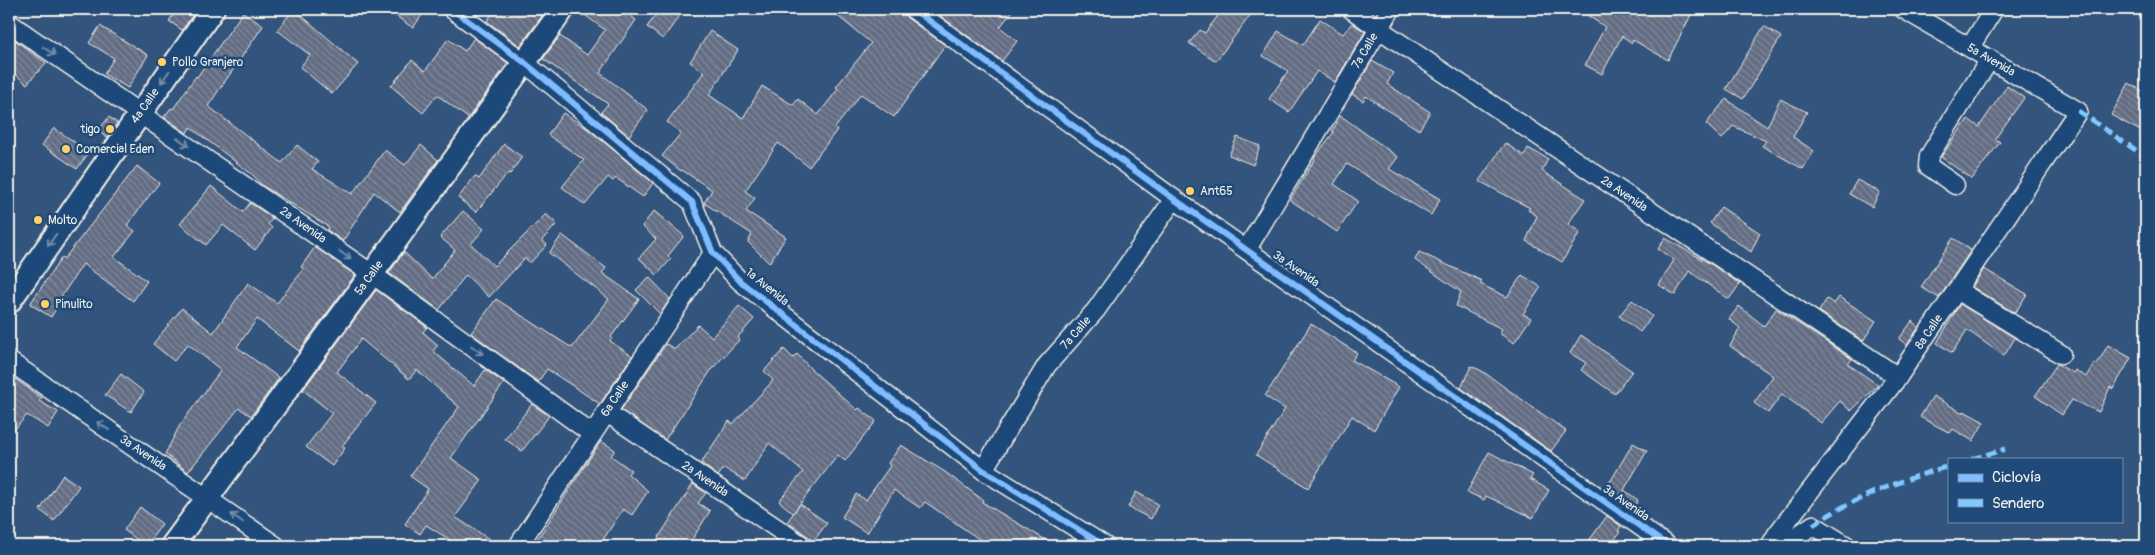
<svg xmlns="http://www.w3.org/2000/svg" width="2155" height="555" font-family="Pangolin,sans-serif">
	<defs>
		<pattern id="building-back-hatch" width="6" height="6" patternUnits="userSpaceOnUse" patternTransform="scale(1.25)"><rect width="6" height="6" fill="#626c83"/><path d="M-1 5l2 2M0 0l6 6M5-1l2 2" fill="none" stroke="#81899a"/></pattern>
	</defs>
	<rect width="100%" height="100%" fill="#33547d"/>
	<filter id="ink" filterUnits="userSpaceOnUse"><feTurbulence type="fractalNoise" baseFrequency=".02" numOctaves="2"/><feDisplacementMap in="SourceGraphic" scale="10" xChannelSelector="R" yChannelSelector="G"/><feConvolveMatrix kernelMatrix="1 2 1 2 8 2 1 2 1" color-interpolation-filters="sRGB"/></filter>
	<g filter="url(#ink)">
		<g fill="url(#building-back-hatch)" stroke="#f4f1e8">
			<polygon points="177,9 197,9 182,30 169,21"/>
			<polygon points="294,9 358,64 332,94 300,67 310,55 277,30"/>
			<polygon points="386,9 426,9 413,28"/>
			<polygon points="495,9 547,9 520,46 487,21"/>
			<polygon points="577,9 622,9 636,20 600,73 648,110 629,136 601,112 608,104 543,59 560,36 587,55 605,30"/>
			<polygon points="660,9 684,9 663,39 647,27"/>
			<polygon points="829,9 903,9 907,18 945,45 894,117 861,94 835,128 837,130 809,167 778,143 745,191 755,198 746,211 786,237 769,263 748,242 752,234 704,203 712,190 682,170 681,171 662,156 681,133 667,122 704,72 690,62 710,31 738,50 709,95 743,118 762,86 793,105 798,99 818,115 838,89 836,87 871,43"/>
			<polygon points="931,9 1014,9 1000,27 1017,41 1002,61"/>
			<polygon points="1223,9 1255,9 1216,61 1189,43 1200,30 1205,33"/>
			<polygon points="1578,9 1694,9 1668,60 1633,40 1632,43 1622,36 1602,74 1585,65 1605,27"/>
			<polygon points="243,12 263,26 208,106 282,163 297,145 318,162 312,169 352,194 385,150 405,165 421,145 438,160 400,212 374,192 343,241 327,230 329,227 263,186 253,175 190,127 187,133 164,117 171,108 173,109 196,76 197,77"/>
			<polygon points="1320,19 1343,34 1352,23 1365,32 1335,82 1317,71 1289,112 1269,99 1288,71 1263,56 1278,31 1303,45"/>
			<polygon points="100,26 148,55 128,88 104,74 114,58 89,43"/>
			<polygon points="1764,26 1781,37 1743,99 1726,89"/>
			<polygon points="9,36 46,63 27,84 9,69"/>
			<polygon points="474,38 508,63 468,118 437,95 423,113 391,86 412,60 425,71 448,39 465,51"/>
			<polygon points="1372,61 1393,73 1387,84 1430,112 1419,130 1366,96 1363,101 1352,94"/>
			<polygon points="2129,83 2146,93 2146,134 2111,115"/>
			<polygon points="2007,86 2024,98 1995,139 2000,142 1972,179 1941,157 1968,119 1979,127"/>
			<polygon points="1726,99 1767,127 1780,99 1807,112 1793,137 1814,151 1803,169 1762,146 1766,141 1733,126 1722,139 1706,124"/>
			<polygon points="563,113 588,129 653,183 643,197 616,178 613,181 608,177 585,205 562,187 584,160 548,135"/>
			<polygon points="1341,116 1398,157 1389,169 1440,199 1431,215 1347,164 1334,184 1358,201 1337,232 1290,200 1315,159 1314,158 1334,132 1332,131"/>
			<polygon points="109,117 117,123 107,138 98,131"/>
			<polygon points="54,128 89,152 77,169 42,145"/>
			<polygon points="1237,137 1260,146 1253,165 1229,155"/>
			<polygon points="1505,143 1524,156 1528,148 1548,159 1542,171 1585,199 1568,224 1580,232 1562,262 1526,241 1537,216 1528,210 1530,208 1479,181"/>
			<polygon points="504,144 522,157 510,174 508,173 476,212 458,198 475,176 479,179"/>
			<polygon points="137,166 159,183 127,225 135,231 114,257 147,281 133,301 83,264 57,303 59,304 51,317 30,304 62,257 64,259"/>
			<polygon points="1857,180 1880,192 1872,207 1849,194"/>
			<polygon points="211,186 243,212 250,203 273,218 268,224 272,228 255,250 223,225 206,245 180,224"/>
			<polygon points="1721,207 1760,233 1751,252 1710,223"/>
			<polygon points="463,211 484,229 471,244 494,266 546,214 557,224 542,240 547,245 530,263 525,258 489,297 466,275 439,310 389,273 404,252 432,279 455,250 440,237"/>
			<polygon points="654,211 684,236 668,256 671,259 657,275 639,258 656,239 642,226"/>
			<polygon points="562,235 606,268 602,273 639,299 611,337 612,338 610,341 632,356 600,404 547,369 538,382 471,333 496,299 572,348 609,299 549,253"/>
			<polygon points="1665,238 1714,266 1740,284 1729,299 1689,271 1675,295 1659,285 1674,260 1658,249"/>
			<polygon points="1953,238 1971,250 1939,298 1921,287"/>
			<polygon points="315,247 355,275 299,351 257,319 237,347 279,378 251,416 239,408 188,472 165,454 180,425 221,370 188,344 174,361 153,344 182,308 213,333 248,283 277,303 304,269 301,267"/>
			<polygon points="1419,252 1482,281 1480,284 1507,297 1522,275 1541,287 1523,314 1531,318 1514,343 1499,333 1502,329 1456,306 1461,292 1415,260"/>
			<polygon points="1984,269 2027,294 2015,313 1972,287"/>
			<polygon points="649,277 670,299 660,314 636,290"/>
			<polygon points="376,290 427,327 423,332 438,345 433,351 474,386 485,370 504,383 451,458 482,480 455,517 500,546 460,546 426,525 420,534 405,524 428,489 410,476 459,407 417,370 409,379 361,339 337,372 376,403 342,446 345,448 332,466 306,447 332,413 303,390"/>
			<polygon points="1839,297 1876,321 1863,341 1819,311 1827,299 1834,304"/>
			<polygon points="1632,300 1652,316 1640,332 1619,316"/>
			<polygon points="1960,304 2015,338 2004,356 1967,330 1952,353 1937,343"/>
			<polygon points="739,306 754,319 738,337 740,339 712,369 665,440 621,410 666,344 675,349 698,325 712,337"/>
			<polygon points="1739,306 1764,326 1776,309 1852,359 1848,364 1878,385 1851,411 1840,401 1821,423 1782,394 1768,413 1754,403 1773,376 1730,346 1740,328 1729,319"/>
			<polygon points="1912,321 1919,327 1907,345 1899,339"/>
			<polygon points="1311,324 1357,353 1352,360 1399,387 1374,430 1352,416 1308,488 1256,455 1285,409 1265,396"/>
			<polygon points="1581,335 1632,371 1615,394 1581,370 1586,363 1570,353"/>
			<polygon points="2108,345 2131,358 2113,389 2110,387 2099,412 2072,400 2062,415 2035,396 2057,364 2073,373 2075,370 2086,377 2094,363 2097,364"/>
			<polygon points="784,349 793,358 797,354 811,369 857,410 859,408 876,421 845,461 838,455 793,513 779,501 803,472 769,443 745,481 724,468 718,476 701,463 729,421 733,424 770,384 773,380 764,371"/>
			<polygon points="1471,366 1482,371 1566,431 1551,451 1461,388"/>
			<polygon points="121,374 144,392 131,412 105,395"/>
			<polygon points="9,375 42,398 39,401 58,412 48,428 27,415 9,436"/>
			<polygon points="1933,396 1963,413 1964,411 1984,422 1973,441 1953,429 1950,433 1920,417"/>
			<polygon points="532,404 549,416 522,451 505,439"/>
			<polygon points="601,441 615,450 611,456 631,470 628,474 648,491 632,515 623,509 599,546 533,546"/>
			<polygon points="1633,443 1647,451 1624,490 1638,500 1633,508 1604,488 1608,481 1610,482"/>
			<polygon points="901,445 945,472 983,500 982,502 1056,546 974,546 979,539 925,502 920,508 894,490 867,533 842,517 856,494 866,500 890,466 888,463"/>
			<polygon points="1489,452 1533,475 1530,479 1549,490 1533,518 1486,496 1484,500 1467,492"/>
			<polygon points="63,475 79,486 54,521 40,510"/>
			<polygon points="693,484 706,493 698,503 710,511 688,546 653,546"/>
			<polygon points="1136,492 1158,504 1151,519 1128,507"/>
			<polygon points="800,504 827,523 813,542 809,537 787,522"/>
			<polygon points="140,507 162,524 146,546 124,530"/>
			<polygon points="1607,516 1621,526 1618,531 1620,532 1610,546 1585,546"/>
		</g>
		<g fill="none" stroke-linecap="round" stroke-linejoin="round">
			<defs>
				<g id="minor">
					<polyline points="452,9 524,62 692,202 713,253 741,282 983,470 1105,546"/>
					<polyline points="913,9 1174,199 1668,546"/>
					<polyline points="1351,9 1379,29 1898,377"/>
					<polyline points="9,23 372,274 592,434"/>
					<polyline points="1970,47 1994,9"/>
					<polyline points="1955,185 1928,166 1929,156 1990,59"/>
					<polyline points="1247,249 1391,9"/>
					<polyline points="1957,290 2061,354"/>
					<polyline points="9,361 276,546"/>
					<polyline points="606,412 803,546"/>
					<polyline points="983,470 1047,365 1096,310 1174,199"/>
					<polyline points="518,546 713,253"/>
					<polyline points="1770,546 1777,534 1898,377 2078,111 1903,9"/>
					<polyline points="1782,546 1813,525 1847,546"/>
				</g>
				<g id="tertiary">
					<polyline points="9,302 213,9"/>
					<polyline points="172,546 372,274 563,9"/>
				</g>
			</defs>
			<use href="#minor" stroke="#f4f1e8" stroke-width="21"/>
			<use href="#tertiary" stroke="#f4f1e8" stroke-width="26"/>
			<use href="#minor" stroke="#1f4a7a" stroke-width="18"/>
			<use href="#tertiary" stroke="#1f4a7a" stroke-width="22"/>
			<g stroke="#80caff" stroke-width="5" stroke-dasharray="10 5" stroke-linecap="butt">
				<polyline points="2078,111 2146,157"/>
				<polyline points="1972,459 2005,449"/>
				<path d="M1813,525C1853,498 1902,480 1949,466"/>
			</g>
			<defs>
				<g id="cycleway">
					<polyline points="452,9 524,62 692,202 713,253 741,282 983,470 1105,546"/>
					<polyline points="913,9 1174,199 1668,546"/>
				</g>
			</defs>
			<use href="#cycleway" stroke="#1f4a7a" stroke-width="9"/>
			<use href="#cycleway" stroke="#80bcff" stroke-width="6"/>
		</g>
		<defs><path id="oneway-shaft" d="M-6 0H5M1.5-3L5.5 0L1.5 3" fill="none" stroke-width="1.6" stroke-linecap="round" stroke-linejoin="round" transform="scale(1.25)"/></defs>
		<g stroke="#748da6">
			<use href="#oneway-shaft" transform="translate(49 51) rotate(34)"/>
			<use href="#oneway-shaft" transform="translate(165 77) rotate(125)"/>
			<use href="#oneway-shaft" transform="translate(183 142) rotate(35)"/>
			<use href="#oneway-shaft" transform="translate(52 240) rotate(125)"/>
			<use href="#oneway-shaft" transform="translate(345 255) rotate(35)"/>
			<use href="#oneway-shaft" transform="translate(477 350) rotate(36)"/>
			<use href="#oneway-shaft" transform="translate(103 426) rotate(-146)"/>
			<use href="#oneway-shaft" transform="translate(237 518) rotate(-145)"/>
		</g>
	</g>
	<g fill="#ffd166" stroke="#1f4a7a" stroke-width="2">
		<circle cx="162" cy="62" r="5"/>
		<circle cx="110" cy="129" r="5"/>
		<circle cx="66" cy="149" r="5"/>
		<circle cx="1190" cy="191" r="5"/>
		<circle cx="38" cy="220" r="5"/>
		<circle cx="45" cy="304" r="5"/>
	</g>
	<g text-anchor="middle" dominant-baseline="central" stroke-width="5" stroke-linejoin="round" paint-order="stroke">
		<g font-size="12" fill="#f4f1e8" stroke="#1f4a7a">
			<text transform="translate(1365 51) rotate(-59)">7a Calle</text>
			<text transform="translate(1991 60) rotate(30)">5a Avenida</text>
			<text transform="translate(145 106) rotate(-55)">4a Calle</text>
			<text transform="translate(1624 194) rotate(34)">2a Avenida</text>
			<text transform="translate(303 225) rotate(35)">2a Avenida</text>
			<text transform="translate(1296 269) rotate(35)">3a Avenida</text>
			<text transform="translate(369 278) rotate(-54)">5a Calle</text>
			<text transform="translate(767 287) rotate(39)">1a Avenida</text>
			<text transform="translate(1929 332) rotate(-56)">8a Calle</text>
			<text transform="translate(1076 333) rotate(-49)">7a Calle</text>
			<text transform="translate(615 399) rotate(-56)">6a Calle</text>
			<text transform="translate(143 453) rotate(34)">3a Avenida</text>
			<text transform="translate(705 479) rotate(34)">2a Avenida</text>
			<text transform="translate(1626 503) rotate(35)">3a Avenida</text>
		</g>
		<g font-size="12" fill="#f4f1e8" stroke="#1f4a7a" text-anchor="start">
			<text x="172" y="62">Pollo Granjero</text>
			<text x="100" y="129" text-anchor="end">tigo</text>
			<text x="76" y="149">Comercial Eden</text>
			<text x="1200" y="191">Ant65</text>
			<text x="48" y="220">Molto</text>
			<text x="55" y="304">Pinulito</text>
		</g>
	</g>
	<rect width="2155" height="555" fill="none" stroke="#1f4a7a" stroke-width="30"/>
	<rect x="15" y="15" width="2125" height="525" fill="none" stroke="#f4f1e8" stroke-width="2" filter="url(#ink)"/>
	<rect x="1948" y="458" width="175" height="65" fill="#1f4a7a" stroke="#748da6"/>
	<rect x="1958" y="474" width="25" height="8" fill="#80bcff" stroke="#748da6"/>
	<text x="1992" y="482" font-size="15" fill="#f4f1e8">Ciclovía</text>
	<rect x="1958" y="499" width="25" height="8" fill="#80caff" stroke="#748da6"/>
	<text x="1992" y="508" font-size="15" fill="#f4f1e8">Sendero</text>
</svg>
